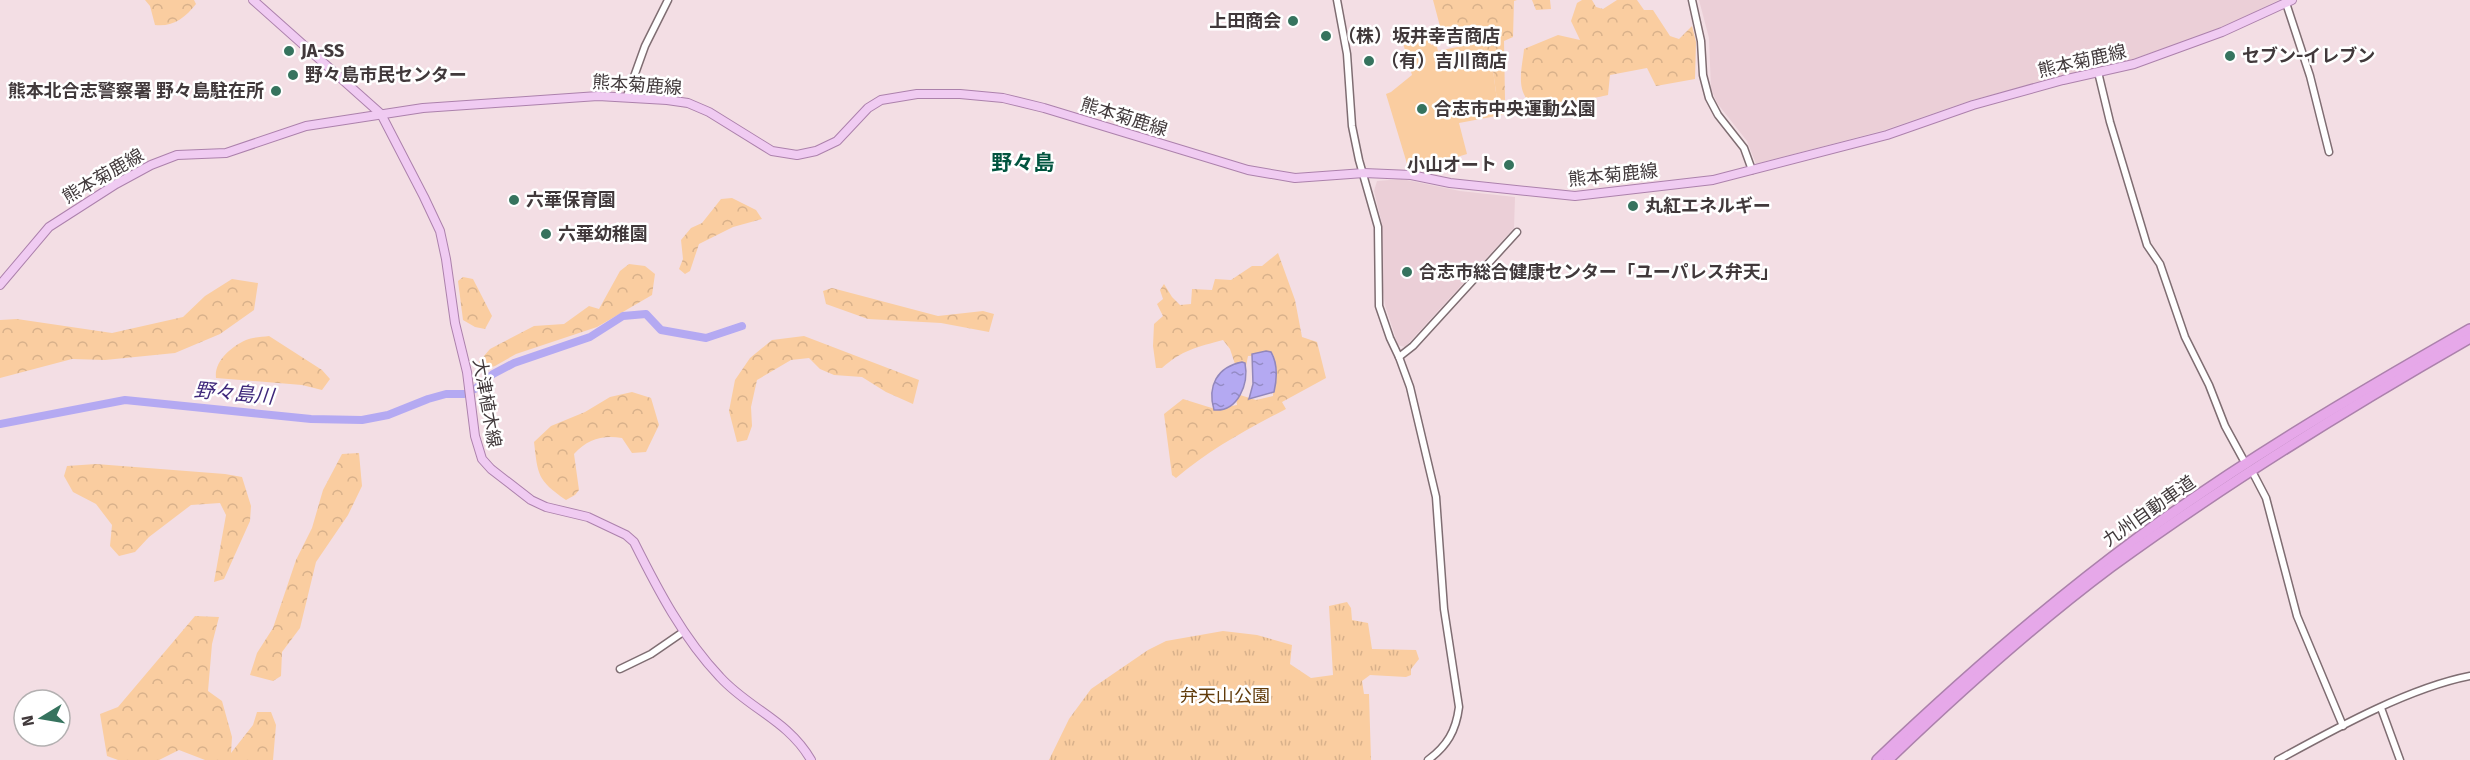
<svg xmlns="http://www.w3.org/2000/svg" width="2470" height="760" font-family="'Fira Sans','Noto Sans JP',sans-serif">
	<defs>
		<pattern id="forest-crowns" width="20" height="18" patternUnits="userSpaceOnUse" patternTransform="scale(1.5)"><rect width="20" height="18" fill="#facda0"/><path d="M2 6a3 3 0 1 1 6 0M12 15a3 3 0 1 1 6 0" fill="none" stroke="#d8b18b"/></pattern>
		<pattern id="park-tufts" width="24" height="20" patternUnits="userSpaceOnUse" patternTransform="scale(1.5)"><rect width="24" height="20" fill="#facda0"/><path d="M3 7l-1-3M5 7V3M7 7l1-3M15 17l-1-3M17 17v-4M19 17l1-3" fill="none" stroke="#d8b18b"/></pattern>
		<pattern id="water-ripples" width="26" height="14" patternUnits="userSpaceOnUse" patternTransform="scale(1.5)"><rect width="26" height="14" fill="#b4a9f2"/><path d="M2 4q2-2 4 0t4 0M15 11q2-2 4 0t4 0" fill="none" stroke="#948bc5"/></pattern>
	</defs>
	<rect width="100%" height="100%" fill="#f3dee4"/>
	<g fill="#ebcfd7">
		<polygon points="1699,0 2279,0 2217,30 2133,59 1972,100 1885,130 1756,164 1747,141 1717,103 1711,89 1709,38"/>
		<polygon points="1402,179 1460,191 1515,197 1514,228 1405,347 1398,345 1385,305 1382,285 1382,224 1374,191 1377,181"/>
	</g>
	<polygon fill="#facda0" points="1472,26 1492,63 1497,100 1505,99 1507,114 1459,123 1467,154 1414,170 1408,167 1386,94 1391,92 1412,75 1403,43 1429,37 1431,45 1436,44 1438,51 1471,44 1468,27"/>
	<g fill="url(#forest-crowns)">
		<path d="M145,0H194L196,4C185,18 173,27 155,25L150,6Z"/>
		<polygon points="1433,0 1517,0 1514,1 1513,37 1504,41 1505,99 1497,100 1492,63 1472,26 1441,30"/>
		<polygon points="1532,0 1550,0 1551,9 1536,10"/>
		<path d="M1582,0H1592L1596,7L1603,9L1617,0H1637L1644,10H1653L1670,36L1679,39L1692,26L1696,42L1695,79L1656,86L1647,68L1610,75L1608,95C1593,98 1538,112 1527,99C1516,86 1523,63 1524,49L1558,35L1580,40L1571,21L1577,3Z"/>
		<polygon points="732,198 756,210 762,219 733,227 699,244 690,271 685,274 679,269 683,259 681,240 691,228 702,223 721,199"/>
		<path d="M1278,253L1295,300L1302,337L1317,342L1326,378L1282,402L1286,409C1247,429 1209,450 1176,478L1172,475L1164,414L1183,399L1215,409L1237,405L1236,397L1240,395L1256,400L1273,396L1274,355L1248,356L1246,366L1236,367L1230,349L1223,340C1197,347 1182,350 1162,368H1156L1153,346L1154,324L1163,316L1157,304L1163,299L1160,290L1164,284L1172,297L1180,305L1191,304L1192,289L1212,290L1215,279L1231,280L1252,266H1262Z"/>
		<polygon points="629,264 645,266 655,274 652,295 597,327 516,354 495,366 479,371 477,364 490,349 534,326 564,324 589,306 599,309 620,271"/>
		<polygon points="463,277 473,279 492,316 485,329 475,327 463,320 458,281"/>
		<polygon points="232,279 258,283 254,310 220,334 175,353 105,360 72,359 0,378 0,320 17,319 112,333 183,317 205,296"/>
		<polygon points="832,288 938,316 983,311 994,314 989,332 941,323 868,319 826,304 823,291"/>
		<path d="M269,336L322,370L330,379L322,390L302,385L216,378C214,361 231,347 246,340C252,337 262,337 269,336Z"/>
		<polygon points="804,336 919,380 913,404 886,392 862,377 834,375 820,369 809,358 791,360 757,380 751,407 752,426 747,440 737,442 729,411 735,380 750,358 772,340"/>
		<path d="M632,392L651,398L659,425L646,452L632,453L622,438C602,435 588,439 574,454L579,490L575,495L566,500C537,480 538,475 534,442L551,426L585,412L610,397Z"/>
		<polygon points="359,453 362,486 348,515 316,562 300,628 282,652 281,676 273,681 250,675 257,653 273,628 296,560 312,528 323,490 342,454"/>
		<polygon points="96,464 225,474 242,477 251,506 250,521 224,579 214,582 226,515 220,503 191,505 149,537 135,552 119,556 110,546 112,525 96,504 73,492 64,476 67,466"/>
		<polygon points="195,616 219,617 212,644 208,691 222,701 232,737 231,753 253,725 257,712 271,712 276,725 273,760 205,760 179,750 159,760 118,760 107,756 100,714 118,707"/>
	</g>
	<polygon fill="url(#park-tufts)" points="1347,602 1351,608 1352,620 1368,623 1372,649 1416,650 1419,659 1411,669 1411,675 1406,677 1370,675 1362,681 1364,694 1369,694 1371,760 1049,760 1069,719 1091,689 1148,650 1166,641 1223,631 1257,635 1292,645 1290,664 1311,678 1333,675 1329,606"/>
	<g fill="url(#water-ripples)" stroke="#9287bb" stroke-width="1.5">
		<path d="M1266,351L1271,352C1278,364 1277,379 1274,392L1249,399L1253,384L1252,354Z"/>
		<path d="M1242,362L1245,363C1249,384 1238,412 1214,410C1207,386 1217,367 1242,362Z"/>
	</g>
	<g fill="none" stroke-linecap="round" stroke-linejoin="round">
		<g stroke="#b4a9f2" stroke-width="8">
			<polyline points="475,389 493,374 514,363 590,337 623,316 646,314 661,330 706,338 742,326"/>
			<polyline points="0,424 125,400 311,419 362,420 388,415 428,399 446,394 464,394"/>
		</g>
		<defs>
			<g id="tertiary">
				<path d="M1337,0L1347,54L1352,126L1359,160L1378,227L1379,306L1390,338L1399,357L1410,387L1436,497L1444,609L1459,707C1456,731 1447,746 1428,760"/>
				<polyline points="1692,0 1701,41 1703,75 1709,98 1718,115 1744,148 1752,170"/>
				<polyline points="2286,3 2310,76 2329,152"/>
				<polyline points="2098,72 2110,122 2147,245 2160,264 2185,337 2209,385 2225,426 2243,459"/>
				<polyline points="627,96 645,46 668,0"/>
				<polyline points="1399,357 1413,346 1517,232"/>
				<polyline points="2254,475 2266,498 2297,616 2343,726"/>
				<polyline points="620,669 651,654 683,632"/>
				<polyline points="2381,708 2400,760"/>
				<path d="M2278,760C2333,730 2408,688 2470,676"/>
			</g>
			<g id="primary">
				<path d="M253,0L381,114L424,197L440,231L446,259L455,323L467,372L475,436L482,459L491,469L531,500L546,507L588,517L626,535L634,542C658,590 683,638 720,677C749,709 788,720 811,760"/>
				<polyline points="0,285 49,227 116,184 151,165 177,155 226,153 306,126 423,108 598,96 667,100 688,103 709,112 772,151 797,155 816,151 837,141 868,108 881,100 917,94 960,94 1003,98 1044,108 1248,170 1295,178 1364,173 1411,175 1450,183 1575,196 1713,180 1887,135 1973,105 2063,80 2134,64 2222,32 2292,0"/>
			</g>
			<g id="motorway">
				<path d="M1877,760C1959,682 2044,607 2136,539C2242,461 2356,394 2470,329"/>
				<path d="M1888,760C1959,692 2032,626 2111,567C2226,483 2346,409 2470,338"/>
			</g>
		</defs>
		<use href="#tertiary" stroke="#7f6d72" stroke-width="9"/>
		<use href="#primary" stroke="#ac81ac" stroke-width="10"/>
		<use href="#motorway" stroke="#ac81ac" stroke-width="12"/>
		<use href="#tertiary" stroke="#fff" stroke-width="6"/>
		<use href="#primary" stroke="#f0cbf2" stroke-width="8"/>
		<use href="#motorway" stroke="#e6a8e9" stroke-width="9"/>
	</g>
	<g fill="#36735e" stroke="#fff" stroke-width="2">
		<circle cx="1293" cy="21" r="6"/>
		<circle cx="1326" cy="36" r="6"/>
		<circle cx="289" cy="51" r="6"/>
		<circle cx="2230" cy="56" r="6"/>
		<circle cx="1369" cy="61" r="6"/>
		<circle cx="293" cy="75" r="6"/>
		<circle cx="276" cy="91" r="6"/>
		<circle cx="1422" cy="109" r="6"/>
		<circle cx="1509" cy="165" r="6"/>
		<circle cx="514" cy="200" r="6"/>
		<circle cx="1633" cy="206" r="6"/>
		<circle cx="546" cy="234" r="6"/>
		<circle cx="1407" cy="272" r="6"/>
	</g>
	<g text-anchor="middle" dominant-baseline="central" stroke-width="5" stroke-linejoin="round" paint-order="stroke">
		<g font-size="18" font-weight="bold" fill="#41393b" stroke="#fff" text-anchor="start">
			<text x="1281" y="21" text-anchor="end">上田商会</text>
			<text x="1338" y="36">（株）坂井幸吉商店</text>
			<text x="301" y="51">JA-SS</text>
			<text x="2242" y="56">セブン-イレブン</text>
			<text x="1381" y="61">（有）吉川商店</text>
			<text x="305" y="75">野々島市民センター</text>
			<text x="264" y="91" text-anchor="end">熊本北合志警察署 野々島駐在所</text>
			<text x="1434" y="109">合志市中央運動公園</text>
			<text x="1497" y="165" text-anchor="end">小山オート</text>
			<text x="526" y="200">六華保育園</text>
			<text x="1645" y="206">丸紅エネルギー</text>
			<text x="558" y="234">六華幼稚園</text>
			<text x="1419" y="272">合志市総合健康センター「ユーパレス弁天」</text>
		</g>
		<g font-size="18" fill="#41393b" stroke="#fff">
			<text transform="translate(2082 61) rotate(-13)">熊本菊鹿線</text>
			<text transform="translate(637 85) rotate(4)">熊本菊鹿線</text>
			<text transform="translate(1124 117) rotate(17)">熊本菊鹿線</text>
			<text transform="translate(1613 175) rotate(-6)">熊本菊鹿線</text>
			<text transform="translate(103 176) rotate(-30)">熊本菊鹿線</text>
			<text transform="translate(487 403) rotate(80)">大津植木線</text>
			<text transform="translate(2149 511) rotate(-35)">九州自動車道</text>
		</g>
		<g font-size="18" fill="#613b0a" stroke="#fff">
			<text x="1225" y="696">弁天山公園</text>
		</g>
		<g font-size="20" font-style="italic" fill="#3f287b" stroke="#fff">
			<text transform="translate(234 393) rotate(5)">野々島川</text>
		</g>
		<g font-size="21" font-weight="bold" fill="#025540" stroke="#fff">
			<text x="1023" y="163">野々島</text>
		</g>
	</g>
	<g transform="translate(42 718) rotate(259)"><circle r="28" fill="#ffffff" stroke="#b3b0b1" stroke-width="1.5"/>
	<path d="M0-4.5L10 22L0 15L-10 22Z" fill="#36735e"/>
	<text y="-9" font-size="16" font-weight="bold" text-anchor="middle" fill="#41393b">N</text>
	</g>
</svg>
